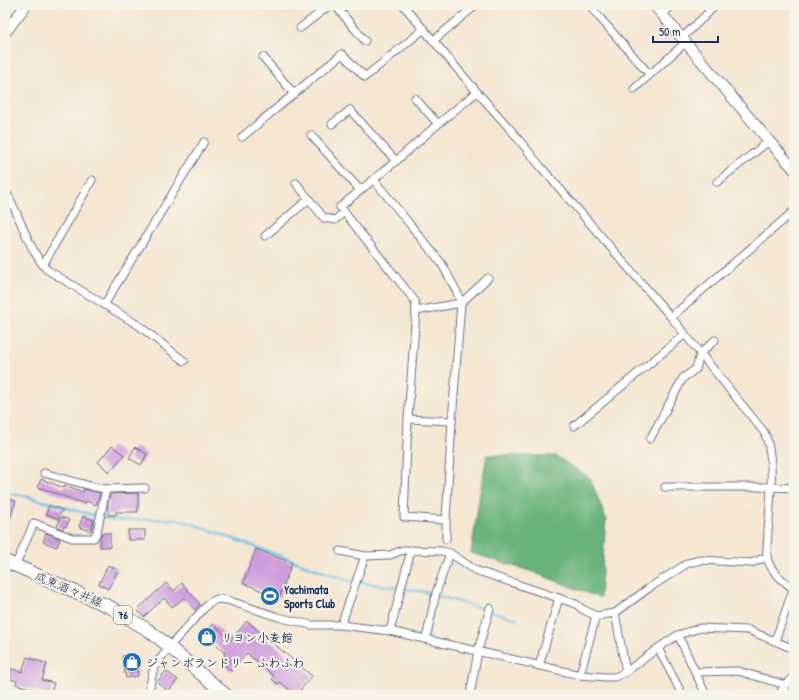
<svg xmlns="http://www.w3.org/2000/svg" width="799" height="700" font-family="'Patrick Hand','Klee One',sans-serif">
	<rect width="100%" height="100%" fill="#f7f3e8"/>
	<filter id="ink" filterUnits="userSpaceOnUse"><feTurbulence type="fractalNoise" baseFrequency=".025" numOctaves="2"/><feDisplacementMap in="SourceGraphic" scale="8" xChannelSelector="R" yChannelSelector="G"/><feConvolveMatrix kernelMatrix="1 2 1 2 8 2 1 2 1" color-interpolation-filters="sRGB"/></filter>
	<filter id="wash" filterUnits="userSpaceOnUse"><feTurbulence type="fractalNoise" baseFrequency=".012" numOctaves="4" result="noise"/><feDisplacementMap in="SourceGraphic" scale="16" xChannelSelector="R" yChannelSelector="G"/><feGaussianBlur stdDeviation="0.9" result="paint"/><feColorMatrix in="noise" values="0 0 0 0 0 0 0 0 0 0 0 0 0 0 0 0 0 1.4 0 .05"/><feComposite in="paint" operator="in"/></filter>
	<g filter="url(#wash)">
		<rect width="100%" height="100%" fill="#f4e6d1"/>
		<polygon fill="#68b27b" stroke="#42706c" points="487,455 556,456 590,478 606,519 600,598 533,572 471,553 481,487"/>
		<g fill="none" stroke-linecap="round" stroke-linejoin="round">
			<polyline stroke="#68bfe5" stroke-width="2.5" points="5,494 21,495 103,518 116,520 176,519 201,527 346,580 425,592 517,619"/>
		</g>
		<g id="blocks">
			<g fill="#cd99dd">
				<polygon points="112,446 124,455 108,473 108,471 98,462"/>
				<polygon points="135,447 147,454 141,465 129,458"/>
				<polygon points="41,479 64,488 65,485 83,492 84,489 100,493 96,505 86,501 85,504 38,487"/>
				<polygon points="138,493 138,512 116,512 116,515 108,515 108,502 111,494"/>
				<polygon points="5,497 16,501 6,529 5,529"/>
				<polygon points="49,505 62,510 58,519 46,514"/>
				<polygon points="83,516 94,520 91,531 79,527"/>
				<polygon points="61,517 69,520 66,527 64,526 63,529 57,527"/>
				<rect x="128" y="530" width="17" height="10"/>
				<polygon points="46,533 60,539 57,547 43,542"/>
				<polygon points="102,533 110,533 110,547 100,547 100,538"/>
				<polygon points="256,549 292,563 279,598 243,583"/>
				<polygon points="108,565 118,570 108,589 99,584"/>
				<polygon points="166,583 174,591 182,583 200,604 195,610 184,598 172,607 164,598 144,617 137,610"/>
				<polygon points="247,621 312,676 296,695 280,682 278,684 272,679 274,676 247,653 231,671 225,666 230,660 224,655 225,653 209,639 208,641 203,637 213,624 231,640"/>
				<polygon points="134,654 138,676 126,678 122,656"/>
				<polygon points="27,657 47,664 42,680 54,683 50,695 16,684 17,681 5,677 5,667 22,672"/>
				<polygon points="166,671 178,680 168,691 157,682"/>
			</g>
		</g>
	</g>
	<g filter="url(#ink)">
		<use href="#blocks" fill-opacity="0" stroke="#676f86" stroke-width="1"/>
		<g fill="none" stroke-linecap="round" stroke-linejoin="round">
			<defs>
				<g id="street">
					<polyline points="345,5 339,10 365,41"/>
					<path d="M403,5L477,92L511,130L541,167L671,317L764,432C776,457 770,504 768,532C768,540 766,549 767,557C769,570 784,582 794,589"/>
					<polyline points="593,10 650,75"/>
					<polyline points="662,15 673,5"/>
					<polyline points="300,28 330,5"/>
					<polyline points="682,38 716,5"/>
					<polyline points="434,40 476,5"/>
					<polyline points="263,57 294,94"/>
					<polyline points="634,89 686,42"/>
					<polyline points="415,98 438,124"/>
					<polyline points="332,124 350,110 396,161"/>
					<polyline points="311,135 360,190"/>
					<polyline points="242,137 342,54 365,77 424,29"/>
					<polyline points="374,180 442,264 457,292 461,303 452,421 446,520"/>
					<polyline points="717,182 769,141"/>
					<polyline points="296,183 324,218 335,220 344,212"/>
					<path d="M5,190C20,215 27,246 46,269L138,325L184,361"/>
					<polyline points="265,236 309,199"/>
					<polyline points="43,265 92,180"/>
					<polyline points="104,305 204,142"/>
					<polyline points="416,311 461,303 488,278"/>
					<polyline points="671,317 794,211"/>
					<polyline points="408,419 452,421"/>
					<polyline points="574,426 684,335"/>
					<polyline points="650,439 683,378 696,369 700,354 715,340"/>
					<polyline points="44,473 94,487 106,489 145,488"/>
					<polyline points="665,487 771,487 794,488"/>
					<polyline points="446,539 446,520 404,517 408,419 416,311 415,301 340,207 396,161 438,124 477,92"/>
					<polyline points="340,551 365,556 390,555 403,550 442,551 450,553 475,570 576,604 582,609 596,616 615,613 649,588 688,563 701,560 751,563 767,557"/>
					<polyline points="15,566 34,523 72,538 94,538 97,532 106,489"/>
					<polyline points="615,613 626,672"/>
					<polyline points="341,625 365,556"/>
					<polyline points="390,631 411,550"/>
					<polyline points="678,635 706,695"/>
					<polyline points="426,639 436,593 450,553"/>
					<polyline points="775,641 794,587"/>
					<polyline points="658,648 682,694"/>
					<polyline points="539,666 559,598"/>
					<polyline points="695,672 738,671 786,685"/>
					<polyline points="580,675 596,616"/>
					<polyline points="148,695 154,667 169,647 209,603 217,599 227,600 278,617 311,625 341,625 390,631 580,675 606,677 615,677 626,672 658,648 678,635 700,628 748,630 794,649"/>
					<polyline points="470,695 478,651 490,608"/>
					<polyline points="778,695 794,676"/>
				</g>
				<g id="secondary">
					<polyline points="654,5 769,141 794,169"/>
					<polyline points="5,33 26,5"/>
				</g>
				<polyline id="primary" points="5,561 110,607 148,630 161,640 226,695"/>
			</defs>
			<use href="#street" stroke="#676f86" stroke-width="9"/>
			<use href="#secondary" stroke="#676f86" stroke-width="12"/>
			<use href="#primary" stroke="#676f86" stroke-width="14"/>
			<use href="#street" stroke="#fff" stroke-width="7"/>
			<use href="#secondary" stroke="#fff" stroke-width="10"/>
			<use href="#primary" stroke="#fff" stroke-width="12"/>
			<polyline stroke="#1b2f5e" stroke-width="2.5" stroke-dasharray="6 3" stroke-linecap="butt" points="790,5 794,7"/>
		</g>
	</g>
	<defs>
		<symbol id="stadium-disc" viewBox="-11 -11 22 22"><circle r="9.5" fill="#1f6fb2" stroke="#f7f3e8"/><path d="M0-5a6.5 5 0 1 0 0 10a6.5 5 0 1 0 0-10ZM-3.5-1.8h7v3.6h-7Z" fill="#fff"/></symbol>
		<symbol id="shop-disc" viewBox="-11 -11 22 22"><circle r="9.5" fill="#1f6fb2" stroke="#f7f3e8"/><path d="M-5-2.5h2.3a2.7 3.5 0 0 1 5.4 0H5L5.5 6h-11ZM-1.5-2.5h3a1.5 2.3 0 0 0-3 0Z" fill="#fff"/></symbol>
	</defs>
	<g fill-rule="evenodd">
		<use href="#stadium-disc" x="259" y="585" width="22" height="22"/>
		<use href="#shop-disc" x="196" y="626" width="22" height="22"/>
		<use href="#shop-disc" x="121" y="651" width="22" height="22"/>
	</g>
	<g text-anchor="middle" dominant-baseline="central" stroke-width="4" stroke-linejoin="round" paint-order="stroke">
		<rect fill="#f7f3e8" stroke="#5d6a87" stroke-width="1" x="114" y="606" width="18" height="18" rx="3"/>
		<g font-size="11" font-weight="bold" fill="#1b2f5e">
			<text x="123" y="615">76</text>
		</g>
		<g font-size="12" fill="#1b2f5e" stroke="#f7f3e8">
			<text transform="translate(69 589) rotate(23)">成東酒々井線</text>
		</g>
		<g font-size="12" font-weight="bold" fill="#1b2f5e" stroke="#f7f3e8" text-anchor="start">
			<text x="284" y="589">Yachimata<tspan x="284" dy="14">Sports Club</tspan></text>
			<text x="221" y="637">リヨン小麦館</text>
			<text x="146" y="662">ジャンボランドリー ふわふわ</text>
		</g>
	</g>
	<rect width="799" height="700" fill="none" stroke="#f7f3e8" stroke-width="20"/>
	<path d="M653 36v6h65v-6" fill="none" stroke="#1b2f5e" stroke-width="2"/>
	<text x="659" y="36" font-size="12" fill="#1b2f5e" stroke="#f7f3e8" stroke-width="3" paint-order="stroke">50 m</text>
</svg>
